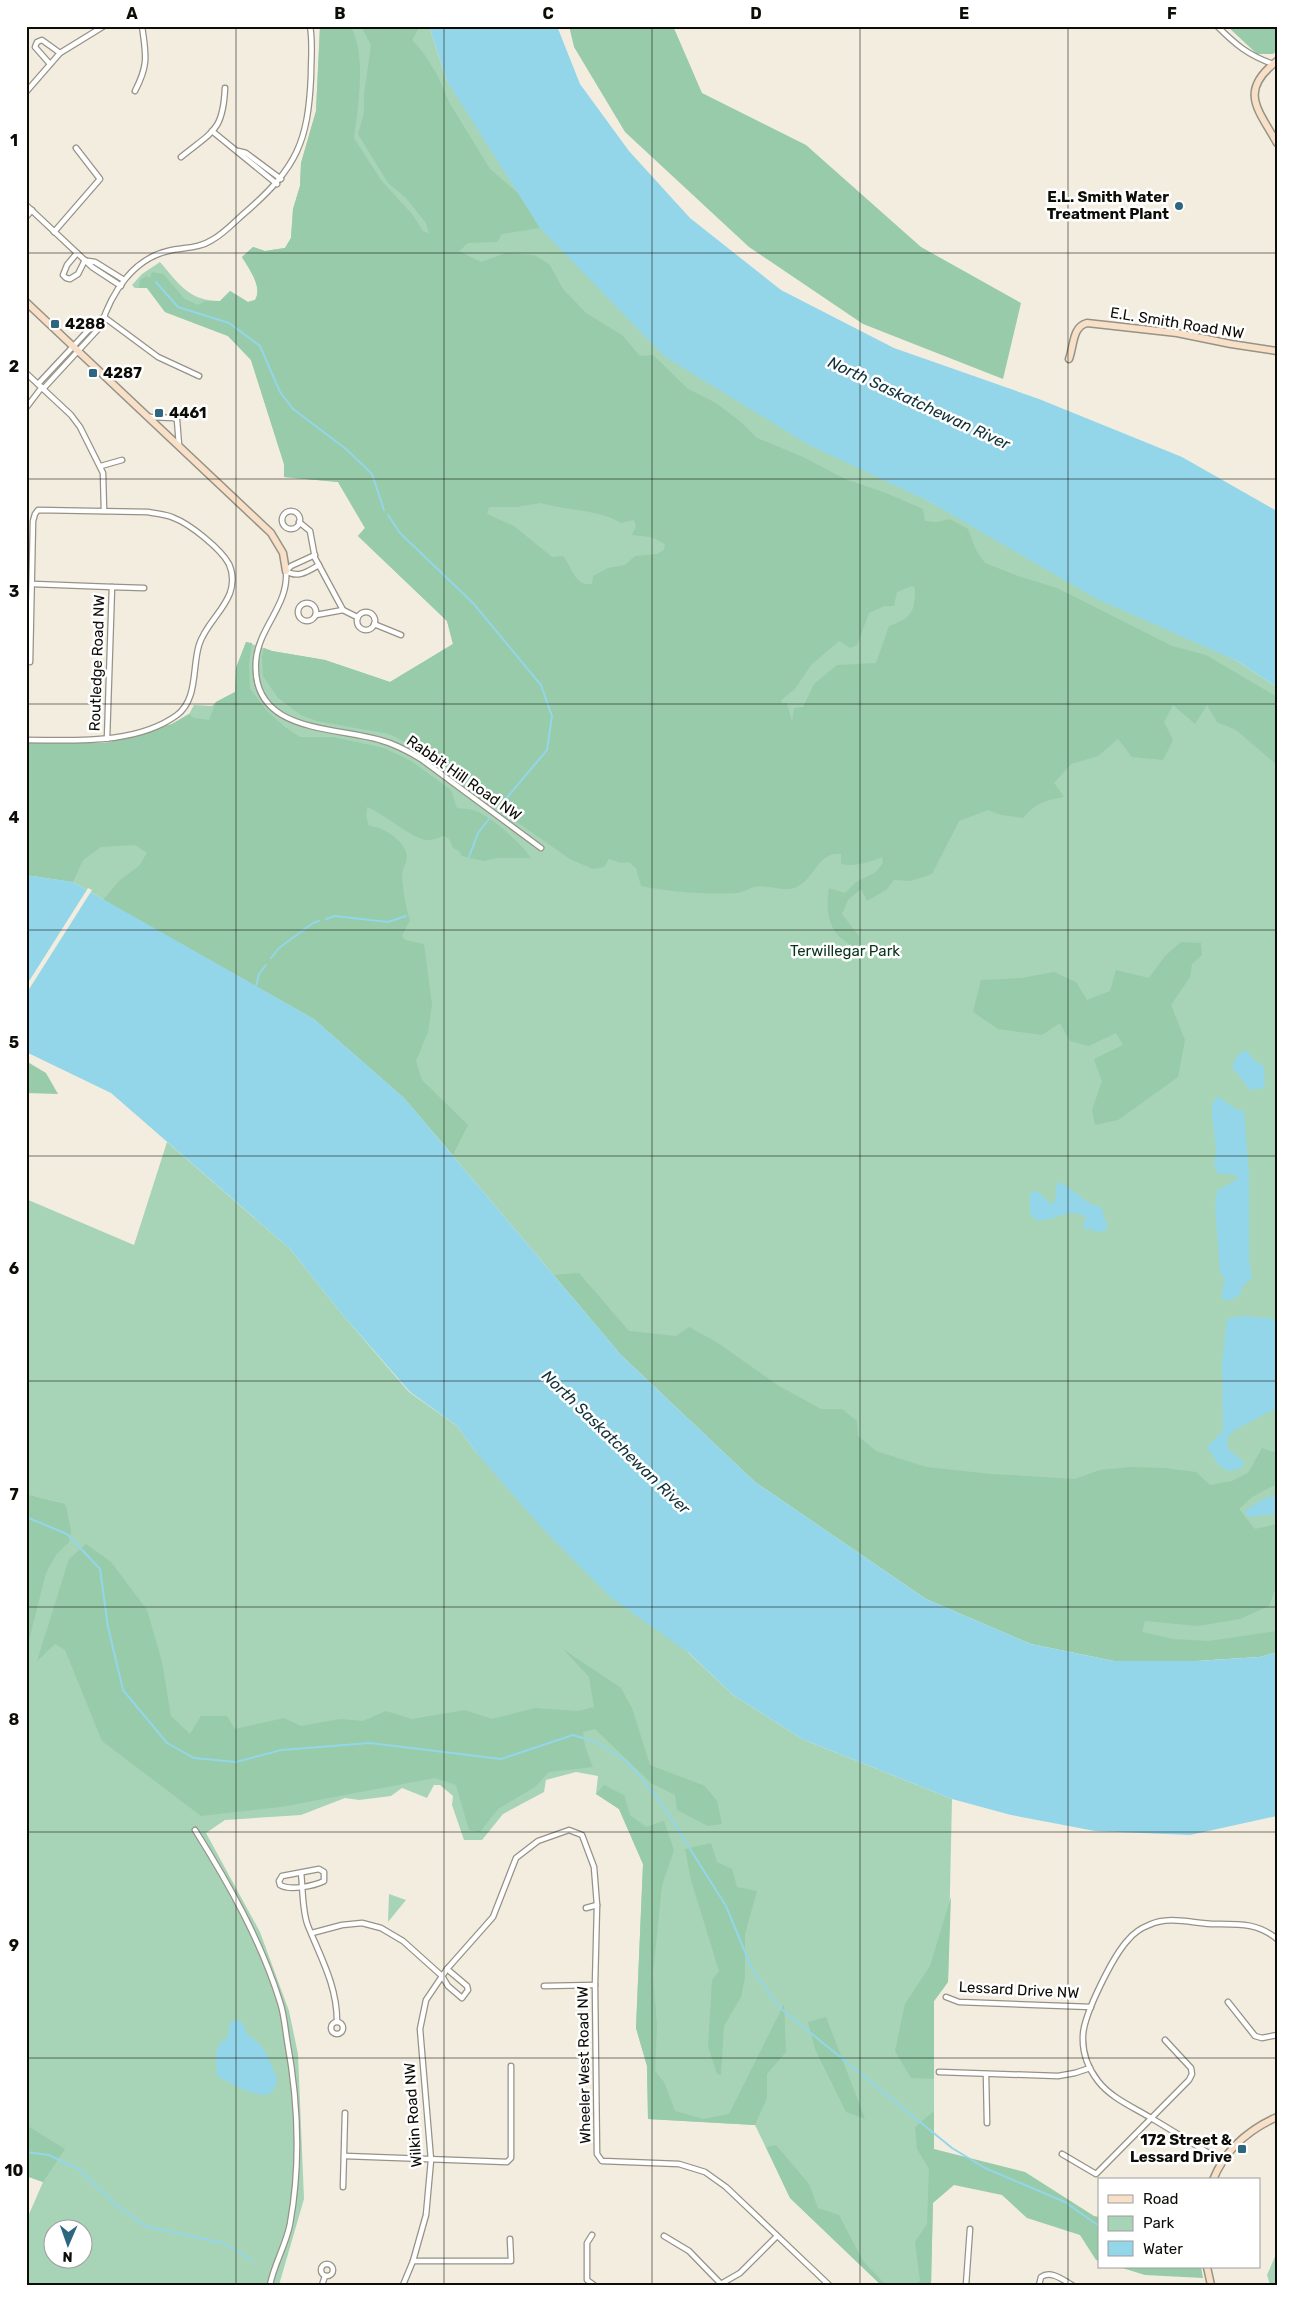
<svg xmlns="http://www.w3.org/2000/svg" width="1303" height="2311" font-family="Rubik,sans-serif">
	<rect width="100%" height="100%" fill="#f3ede0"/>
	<g fill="#a7d4b6" fill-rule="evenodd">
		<path d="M320,26H429L447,81L928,501L1237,661L1277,687V1652L1195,1661L622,1356L404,1098L314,1019L73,882L26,875V743H107L172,724L189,714L194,705L212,706L216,702L235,692L236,668L246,642L272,651L325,660L390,682L453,644L447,621L358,536L365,528L338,482L284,477V464L251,360L228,336L165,312L147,288H135L132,285L142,274L160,262C179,284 189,301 220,301L230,291L248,302L255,300C263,287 249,269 242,257L253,247L265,251L285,248L291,238L293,209L300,186L301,163L316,111Z"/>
		<path d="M167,1142L290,1249L341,1313L409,1392L457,1426L475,1451L733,1695L802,1739L952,1799L948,1982L934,2001V2149L931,2285H881L790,2198L755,2125L648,2119L647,2066L636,2028L643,1864L619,1809L596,1794L598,1776L576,1772L546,1780L544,1792L503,1814L482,1840H464L452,1805L453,1796L440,1785H434L427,1798L402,1788L391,1796L359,1800L345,1798L301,1815L225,1820L206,1833L260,1932L289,2011L298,2054L304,2199L279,2285H26V2221L43,2182L26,2176V1619L63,1503L26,1494V1199L134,1245ZM52,2228H82V2258H52Z"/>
		<polygon points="389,1894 406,1900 388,1922"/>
		<polygon points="1277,2252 1277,2285 1270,2285 1267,2275"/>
	</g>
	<g fill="#97cba9" fill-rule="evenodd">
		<path d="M320,26H350C367,52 358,108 354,138L381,180L412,214L423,231L429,234L426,223L406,198L388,183L358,134L364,113V95L371,45L361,26H420L412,40L422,51L438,76L449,102L490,169L518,193L540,228L502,234L497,242L468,243L459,251L481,262L506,253L534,255L549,264L563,289L586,313L622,335L640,356L653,355L688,389L716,403L741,422L757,438L803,457L845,479L886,493L923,509L925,521L937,522L950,519L968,529L976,550L985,563L1018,576L1057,588L1172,646L1206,655L1277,697V765L1236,730L1217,722L1207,705L1195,724L1173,705L1164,722L1173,740L1163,760L1132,757L1118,739L1098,756L1071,764L1054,783L1064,797C1046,800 1034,804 1023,818L1001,815L988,810L959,821L932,874L911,881L894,880L886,890L867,901L861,889L848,900L842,914L859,936V944L854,946C829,935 825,914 829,888L845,893L856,882L876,872L883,863L882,857C870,862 855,867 841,864V854C815,851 815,885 790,889C779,890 767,885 755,887C749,888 744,892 737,893C706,895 672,892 641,886L636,868L629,862L621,863L609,859L604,867L593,869L570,859L514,820L430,754L389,734L317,721L301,715L278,698L263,676L262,656L264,648L272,651L325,660L390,682L453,644L447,621L358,536L365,528L338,482L284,477V464L251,360L228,336L165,312L147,288H139L140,280L146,276L150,278L152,272L163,274L185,299L198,305L205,301H220L230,291L248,302L255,300C263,287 249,269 242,257L253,247L265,251L285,248L291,238L293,209L300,186L301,163L316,111ZM541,503C567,511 598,509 621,523L634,520L636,526L632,535L651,537L665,544L664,550L657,554L635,556L625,565L608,568L593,576L592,584C574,586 573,568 563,556L552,557L514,526L487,514L489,507H516ZM912,586L915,588C915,612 912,618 889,626L876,663L837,665L814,684L803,707L794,708L792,722L787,703H782L781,700L795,689L811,665L839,641L850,648L857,645L869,613L885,606H894L897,592Z"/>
		<polygon points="569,26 673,26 702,93 806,145 921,247 1021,303 1003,379 863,324 749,247 625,132 574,47"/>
		<polygon points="1227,26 1277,26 1277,51 1273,54 1257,54"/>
		<path d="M246,642L252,643L249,664L250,689L268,712L285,727L300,737H333L384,748L411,761L451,790L457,808C462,809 468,808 473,810C489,814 523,845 531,858H497L483,861L462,856L459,851L453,848L449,839L444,836C439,837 433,840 429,840C416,842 383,813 367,807L366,816L369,826C383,827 401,838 406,852C409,861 403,866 402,874C402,886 406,909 410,920L402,936L405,940L424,944L432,1005L428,1032L416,1061L422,1080L468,1125L453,1155L404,1098L314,1019L103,900L120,880L139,866L147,853L135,845L101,847L83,860L73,882L26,875V743H107L172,724L189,714L194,718L209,720L216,702L235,692L236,668Z"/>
		<polygon points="1181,942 1201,943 1202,955 1192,964 1190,977 1171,1005 1185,1040 1178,1077 1118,1120 1095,1125 1092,1110 1102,1081 1094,1059 1123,1045 1116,1033 1089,1046 1070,1041 1060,1023 1042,1035 998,1029 973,1012 981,980 1022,978 1054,972 1076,982 1087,1000 1110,991 1116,970 1149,978 1165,956"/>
		<polygon points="26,1061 46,1073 58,1094 26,1093"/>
		<polygon points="579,1273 629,1331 676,1336 689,1327 718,1343 779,1386 821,1409 842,1409 857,1421 858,1436 876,1451 926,1467 991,1474 1075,1479 1100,1470 1131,1467 1164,1468 1196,1472 1210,1485 1232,1481 1248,1473 1262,1448 1273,1452 1277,1449 1277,1484 1252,1497 1239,1509 1255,1529 1277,1524 1277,1584 1269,1606 1240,1619 1198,1626 1145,1621 1142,1632 1173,1639 1209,1641 1277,1631 1277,1652 1260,1657 1195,1661 1114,1661 1031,1644 926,1599 755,1482 622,1356 554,1275"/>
		<polygon points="26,1494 63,1503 66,1506 71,1531 69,1542 56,1555 46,1573 26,1652"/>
		<polygon points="86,1544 111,1562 147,1610 162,1662 171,1716 190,1734 201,1716 227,1716 235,1729 284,1718 301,1726 340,1719 363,1721 386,1711 412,1719 465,1710 492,1719 535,1708 578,1711 594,1707 589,1677 563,1649 621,1688 632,1708 650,1765 705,1786 717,1801 722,1824 708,1826 677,1810 675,1795 651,1783 595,1729 583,1732 585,1747 593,1767 549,1772 535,1787 498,1809 480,1832 469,1830 456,1785 435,1778 281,1807 201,1816 102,1741 65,1650 55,1644 37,1661 69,1559"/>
		<polygon points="604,1785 624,1795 630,1815 646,1827 664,1821 674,1850 662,1885 653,1974 657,2025 655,2071 664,2082 675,2111 703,2119 729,2114 784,2004 786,2052 767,2074 767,2098 755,2125 648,2119 647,2066 636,2028 643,1864 619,1809 596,1794"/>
		<polygon points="711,1843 717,1862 732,1869 737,1887 757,1891 745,1934 745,1977 741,1997 724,2026 721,2075 717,2074 708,2047 712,1980 719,1971 691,1880 685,1849"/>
		<polygon points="951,1897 948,1982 934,2001 934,2079 911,2078 895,2051 905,2004 930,1966"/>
		<polygon points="826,2017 865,2119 846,2112 815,2049 808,2022"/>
		<polygon points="934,2111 934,2149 1025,2172 1094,2216 1099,2217 1099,2261 1096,2260 1080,2235 1027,2218 1002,2195 954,2185 933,2203 931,2285 915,2285 920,2281 915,2242 927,2224 929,2169 917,2149 915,2127"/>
		<polygon points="26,2125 65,2149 43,2182 26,2176"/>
		<polygon points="776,2145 809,2184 818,2208 839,2215 863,2261 886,2285 881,2285 790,2198 766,2147"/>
		<polygon points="1119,2267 1201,2267 1203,2278 1145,2275"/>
	</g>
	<g fill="#94d6e9">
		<polygon points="429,26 557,26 580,84 629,151 690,218 781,290 894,348 1039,399 1182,457 1277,511 1277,687 1237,661 1095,598 928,501 807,444 664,356 540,228 447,81"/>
		<polygon points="26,875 73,882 314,1019 404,1098 622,1356 755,1482 926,1599 1031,1644 1114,1661 1195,1661 1260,1657 1277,1652 1277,1816 1190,1835 1095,1831 1011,1815 952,1799 802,1739 733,1695 689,1653 610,1597 542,1528 475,1451 457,1426 410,1392 341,1313 290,1249 111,1093 26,1052"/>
		<polygon points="1246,1050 1255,1061 1264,1066 1265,1088 1250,1090 1232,1067 1237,1056"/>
		<path d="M1217,1096L1236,1109L1244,1111L1249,1174V1259L1252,1278L1242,1287L1240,1295L1230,1300H1222C1221,1291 1225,1286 1224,1277L1220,1273L1215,1206L1217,1191L1237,1179L1238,1176L1230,1174H1218L1214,1164L1216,1150L1212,1115V1105Z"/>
		<path d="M1057,1182C1072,1186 1084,1204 1101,1207L1108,1229L1101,1232L1092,1231L1091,1228L1085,1230L1083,1226L1086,1217C1067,1205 1054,1225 1034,1219L1030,1213V1193L1038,1191L1051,1205L1055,1201Z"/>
		<polygon points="1243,1316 1277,1319 1277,1408 1235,1430 1227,1438 1228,1449 1245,1463 1240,1469 1227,1471 1218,1464 1207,1447 1223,1431 1222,1364 1227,1319"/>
		<polygon points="1277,1494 1277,1514 1249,1517 1244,1512 1258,1502"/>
		<path d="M239,2020L243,2024L248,2036C264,2041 270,2063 277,2078L275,2088L268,2095C248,2095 234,2085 217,2076L216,2053L221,2041L227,2039L230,2022Z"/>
	</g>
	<polygon fill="#f3ede0" points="88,888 92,890 26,994 26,986"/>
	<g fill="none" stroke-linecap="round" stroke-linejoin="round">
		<g stroke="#94d6e9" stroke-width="2">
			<polyline points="156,282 178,307 229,323 260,346 280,392 293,409 346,449 372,474 384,510"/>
			<polyline points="388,515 400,533 473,603 541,685 552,716 547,750 499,807"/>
			<polyline points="469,857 478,833 489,819"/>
			<polyline points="326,919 335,916 388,922 406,916"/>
			<polyline points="271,958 279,948 313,923 319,921"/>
			<polyline points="256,986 259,974 266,965"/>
			<polyline points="26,1517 67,1534 100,1569 108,1627 123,1690 167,1743 194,1758 236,1762 281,1750 370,1743 501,1759 573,1735 596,1742 628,1762 660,1801 726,1906 752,1969 780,2008 952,2148 985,2168 1065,2202 1099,2226"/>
			<polyline points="26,2152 49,2155 80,2170 115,2204 145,2226 223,2243 253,2261"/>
		</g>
		<defs>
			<g id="street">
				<path d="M1217,26C1236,45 1248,55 1273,64"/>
				<polyline points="50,64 35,47 37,42 42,40 60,53"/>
				<path d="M135,91C149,64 146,55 142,26"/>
				<polyline points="26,92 60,53 104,26"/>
				<polyline points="212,131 277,184"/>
				<polyline points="238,151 246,153 281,179"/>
				<path d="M181,157C213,131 223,131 225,88"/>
				<polyline points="26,205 92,267 121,286"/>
				<polyline points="26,217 32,210"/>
				<polyline points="54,232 100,179 76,148"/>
				<polyline points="77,253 67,265 63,275 66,278 70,279 78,274 85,260"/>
				<polyline points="88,261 95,262 124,280"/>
				<polyline points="104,317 158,357 199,376"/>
				<polyline points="26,373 71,415 80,427 103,473 104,511"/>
				<polyline points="38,384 96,322 104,317"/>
				<path d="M43,389L101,326C111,293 133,259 168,251C184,247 198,249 212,240C225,233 236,220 247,211C297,167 308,142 311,76C311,59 313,42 310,26"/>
				<polyline points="26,408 42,387"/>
				<polyline points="148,417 174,418 177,420 179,445"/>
				<polyline points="101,466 122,460"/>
				<circle cx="291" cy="520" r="9"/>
				<polyline points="299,522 310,531 315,558 343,610 357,617"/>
				<path d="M286,571C289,605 259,627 256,660C250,733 332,726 380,740C395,744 408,751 421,759L541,848"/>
				<path d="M286,571C298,579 308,571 319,565"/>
				<polyline points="286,571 291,566 315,555"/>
				<polyline points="33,584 112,587 107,739"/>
				<polyline points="112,587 144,588"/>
				<circle cx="307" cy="612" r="9"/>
				<circle cx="366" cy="621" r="9"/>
				<polyline points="316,615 343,610"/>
				<polyline points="374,624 401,635"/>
				<path d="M26,662H30L33,521L35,514L38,510L148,512C157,514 166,514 174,518C190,524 221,549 229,564C233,573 233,584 230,593C223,612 205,625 199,645C192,668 198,699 177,715C136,745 74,740 26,740"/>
				<path d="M195,1830C229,1884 261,1941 280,2002C284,2014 285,2027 287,2040C298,2100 301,2163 290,2224C286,2245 274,2264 270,2285"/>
				<path d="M319,1869L324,1872V1881C314,1886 290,1891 280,1885L279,1881L282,1876Z"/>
				<path d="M301,1873C303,1889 302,1911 308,1926C321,1958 337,1986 337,2021"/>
				<polyline points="586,1908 597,1905"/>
				<polyline points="312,1933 342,1925 362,1923 381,1928 403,1941 442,1976 448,1986 462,1998 468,1990 467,1986 447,1969"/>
				<polyline points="544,1986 595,1985"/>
				<polyline points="946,1997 959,2002 1091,2007"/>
				<polyline points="1228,2002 1255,2036 1262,2038 1277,2035"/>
				<circle cx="337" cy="2028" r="6"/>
				<polyline points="939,2072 1058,2076 1075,2073 1090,2068"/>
				<polyline points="986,2074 987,2123"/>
				<polyline points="1062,2154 1096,2174 1189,2080 1192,2074 1191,2068 1165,2040"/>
				<polyline points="345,2156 507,2162 511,2158 511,2066"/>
				<path d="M1222,2161C1198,2147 1175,2132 1151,2118C1133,2107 1111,2098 1098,2081C1088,2068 1082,2052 1083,2035C1084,2014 1113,1956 1128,1940C1133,1934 1141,1928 1149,1925C1170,1915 1194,1924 1216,1924C1239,1924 1258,1923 1277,1939"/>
				<polyline points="343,2187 345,2113"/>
				<polyline points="592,2235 587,2243 587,2280 594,2285"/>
				<polyline points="664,2236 689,2251 722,2285"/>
				<polyline points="413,2261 511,2261 510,2239"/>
				<circle cx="327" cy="2270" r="6"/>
				<polyline points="322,2285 325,2276"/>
				<polyline points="403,2285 413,2261 426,2215 431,2160 420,2029 426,2000 447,1969 493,1917 516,1858 538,1841 569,1830 582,1835 594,1867 597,1905 595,1985 597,2154 602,2161 679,2164 705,2172 726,2187 829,2285"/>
				<polyline points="719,2285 740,2273 777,2236"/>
				<polyline points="966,2285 970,2229"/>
				<path d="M1039,2285L1041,2277C1051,2270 1063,2280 1072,2285"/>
			</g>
			<g id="secondary">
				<path d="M1277,61C1238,91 1258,109 1277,143"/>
				<polyline points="26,302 271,533 283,553 286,571"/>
				<path d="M1069,359C1074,346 1072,327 1087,323L1177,333L1231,344L1277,351"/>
				<path d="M1213,2180C1225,2150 1248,2130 1277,2117"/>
				<polyline points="1207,2267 1211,2285"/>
			</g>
		</defs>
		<use href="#street" stroke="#969285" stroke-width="7"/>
		<use href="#secondary" stroke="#969285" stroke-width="9"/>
		<use href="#street" stroke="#fff" stroke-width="4.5"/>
		<use href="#secondary" stroke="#f7e0c7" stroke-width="6"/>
	</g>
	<path fill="none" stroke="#0d0c07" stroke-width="1" stroke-opacity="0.55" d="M236,26V2285M444,26V2285M652,26V2285M860,26V2285M1068,26V2285M26,253H1277M26,479H1277M26,704H1277M26,930H1277M26,1156H1277M26,1381H1277M26,1607H1277M26,1832H1277M26,2058H1277"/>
	<g fill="#2c667f" stroke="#fff" stroke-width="2">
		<circle cx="1179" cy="206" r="5"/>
		<rect x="50" y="319" width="10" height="10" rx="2.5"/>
		<rect x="88" y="368" width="10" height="10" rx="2.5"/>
		<rect x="154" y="408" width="10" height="10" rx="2.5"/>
		<rect x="1237" y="2144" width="10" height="10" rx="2.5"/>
	</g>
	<g text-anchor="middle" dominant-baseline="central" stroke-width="5" stroke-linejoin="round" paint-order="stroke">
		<g font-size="15" font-weight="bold" fill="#0d0c07" stroke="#fff" text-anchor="start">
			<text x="1169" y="197" text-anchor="end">E.L. Smith Water<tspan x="1169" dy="17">Treatment Plant</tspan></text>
			<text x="65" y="324">4288</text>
			<text x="103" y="373">4287</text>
			<text x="169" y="413">4461</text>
			<text x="1232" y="2140" text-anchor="end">172 Street &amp;<tspan x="1232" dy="17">Lessard Drive</tspan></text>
		</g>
		<g font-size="15" fill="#0d0c07" stroke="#fff">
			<text transform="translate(1177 323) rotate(9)">E.L. Smith Road NW</text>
			<text transform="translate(97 663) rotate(-88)">Routledge Road NW</text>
			<text transform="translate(464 778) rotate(35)">Rabbit Hill Road NW</text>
			<text transform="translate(1019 1990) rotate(3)">Lessard Drive NW</text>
			<text transform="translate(584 2065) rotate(-91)">Wheeler West Road NW</text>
			<text transform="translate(413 2115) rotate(-94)">Wilkin Road NW</text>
		</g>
		<g font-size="15" fill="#09331d" stroke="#fff">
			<text x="845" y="951">Terwillegar Park</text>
		</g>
		<g font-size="16" font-style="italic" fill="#11323a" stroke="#fff">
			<text transform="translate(919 403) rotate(25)">North Saskatchewan River</text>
			<text transform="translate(616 1442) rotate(44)">North Saskatchewan River</text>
		</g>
	</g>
	<rect width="1303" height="2311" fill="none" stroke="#ffffff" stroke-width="55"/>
	<rect x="1098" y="2178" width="162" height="90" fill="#ffffff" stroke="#9e9e9c"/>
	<rect x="1108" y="2195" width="25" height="8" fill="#f7e0c7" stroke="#9e9e9c"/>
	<text x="1143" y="2204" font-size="15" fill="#0d0c07">Road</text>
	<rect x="1108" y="2216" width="25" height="15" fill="#a7d4b6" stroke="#9e9e9c"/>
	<text x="1143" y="2228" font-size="15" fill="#0d0c07">Park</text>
	<rect x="1108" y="2241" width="25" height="15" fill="#94d6e9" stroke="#9e9e9c"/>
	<text x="1143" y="2254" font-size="15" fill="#0d0c07">Water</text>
	<g transform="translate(68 2244) rotate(182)"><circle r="24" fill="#ffffff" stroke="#9e9e9c"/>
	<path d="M0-4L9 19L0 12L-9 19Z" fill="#2c667f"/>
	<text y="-8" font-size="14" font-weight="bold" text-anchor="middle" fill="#0d0c07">N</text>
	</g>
	<rect x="28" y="28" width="1248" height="2256" fill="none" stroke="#0d0c07" stroke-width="2"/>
	<g font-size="16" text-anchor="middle" font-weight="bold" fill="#0d0c07">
		<text x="132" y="19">A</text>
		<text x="340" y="19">B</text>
		<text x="548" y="19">C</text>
		<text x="756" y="19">D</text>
		<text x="964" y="19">E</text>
		<text x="1172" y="19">F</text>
		<text x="14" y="146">1</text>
		<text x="14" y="372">2</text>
		<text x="14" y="597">3</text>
		<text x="14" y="823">4</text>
		<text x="14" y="1048">5</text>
		<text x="14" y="1274">6</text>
		<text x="14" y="1500">7</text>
		<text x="14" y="1725">8</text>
		<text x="14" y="1951">9</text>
		<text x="14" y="2176">10</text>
	</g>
</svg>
